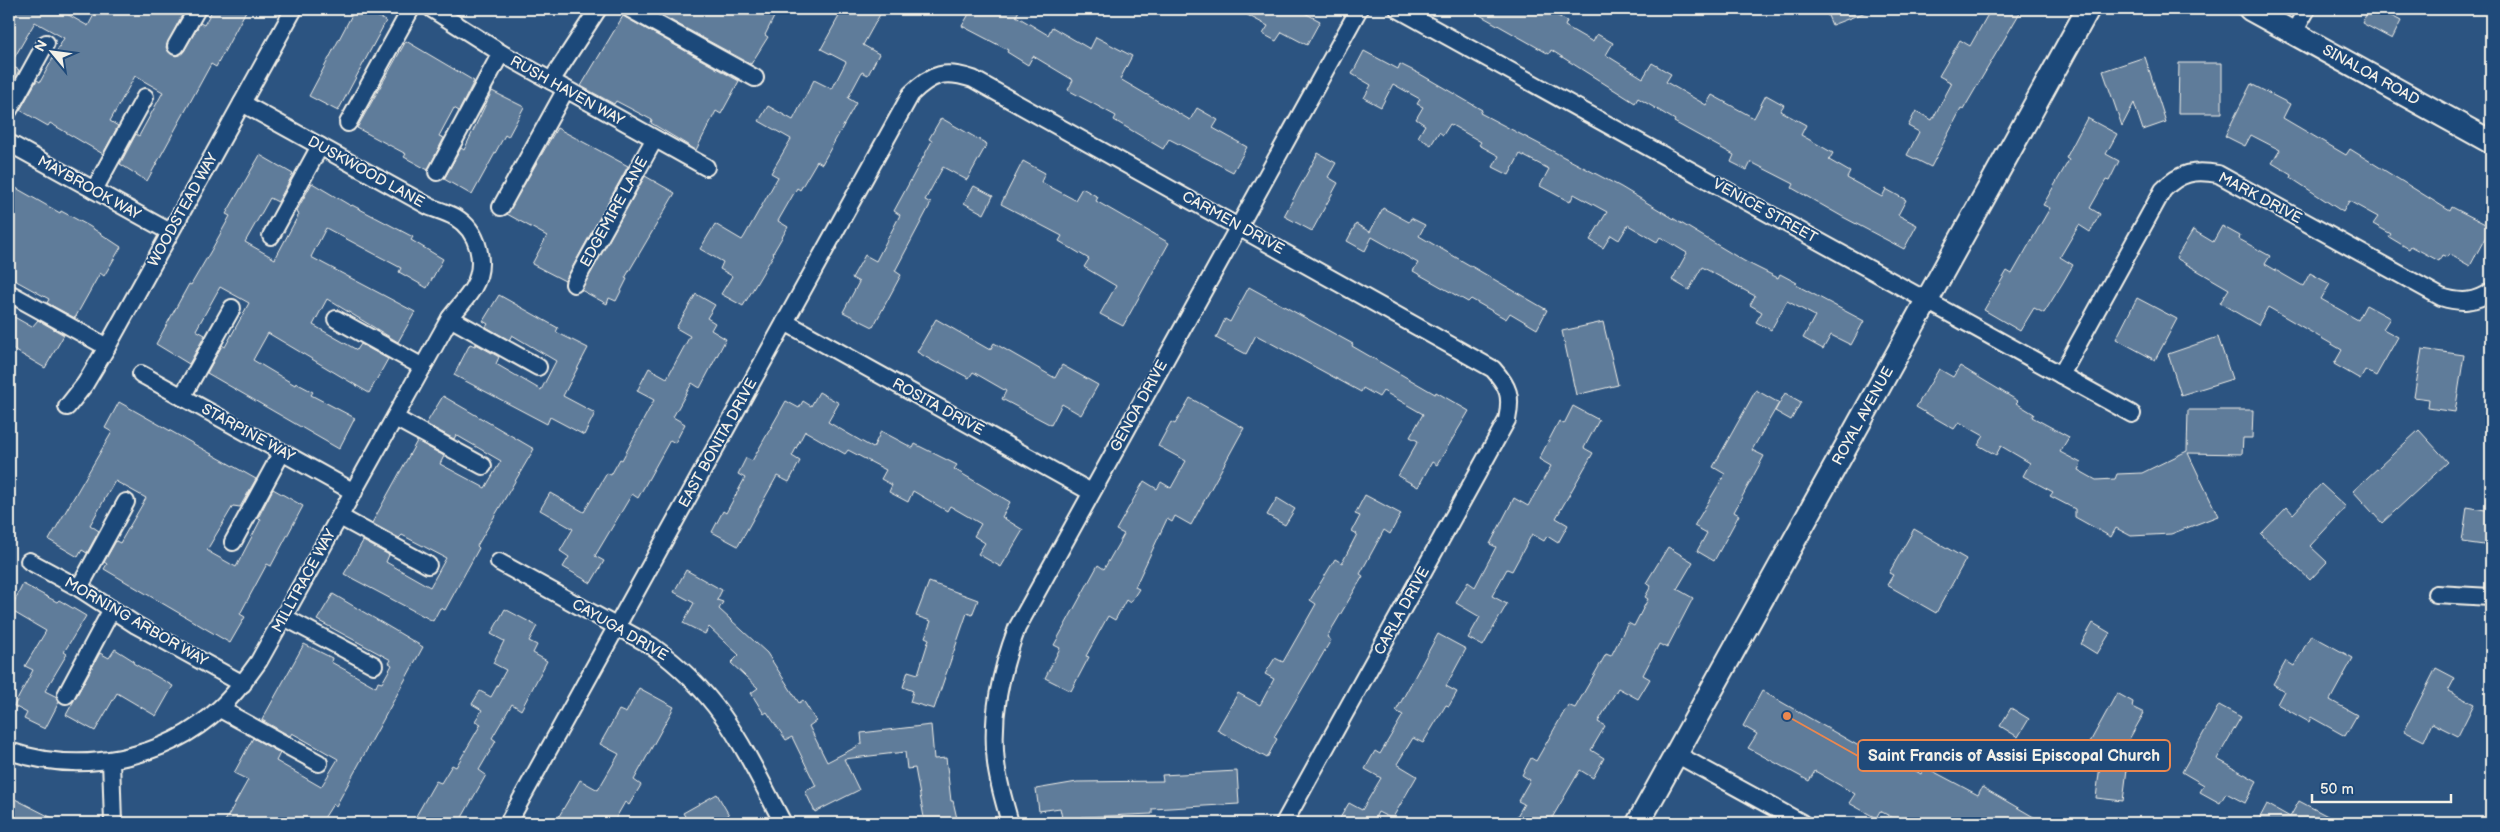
<svg xmlns="http://www.w3.org/2000/svg" width="2500" height="832" font-family="'Balsamiq Sans',sans-serif">
	<rect width="100%" height="100%" fill="#2c5481"/>
	<filter id="ink" filterUnits="userSpaceOnUse"><feTurbulence type="fractalNoise" baseFrequency=".02" numOctaves="2"/><feDisplacementMap in="SourceGraphic" scale="10" xChannelSelector="R" yChannelSelector="G"/><feConvolveMatrix kernelMatrix="1 2 1 2 8 2 1 2 1" color-interpolation-filters="sRGB"/></filter>
	<g filter="url(#ink)">
		<g fill="#5e7b9a" stroke="#f4f1e8">
			<polygon points="11,9 58,9 88,26 97,9 175,9 183,13 166,47 168,51 176,56 184,51 200,23 204,25 213,9 247,9 216,67 211,64 147,181 120,164 136,134 139,136 163,92 135,76 110,121 118,126 103,154 50,123 48,126 20,110 37,80 40,82 64,38 35,22 10,65 19,70 9,90 9,14"/>
			<polygon points="355,9 363,9 386,21 338,111 309,96"/>
			<polygon points="650,9 778,9 765,35 768,37 751,64"/>
			<polygon points="843,9 883,9 863,45 879,54 868,75 862,72 848,98 856,103 822,164 817,161 800,190 797,188 778,221 788,227 773,253 774,254 743,306 721,294 732,276 720,269 723,262 700,249 715,224 742,240 744,237 778,177 771,173 791,139 759,121 768,106 793,120 814,80 832,89 846,62 821,49"/>
			<polygon points="972,9 1020,9 1016,16 1048,35 1052,27 1090,49 1096,37 1132,56 1120,79 1190,120 1197,108 1218,120 1213,128 1247,147 1233,172 1169,139 1163,149 1114,120 1116,116 1068,90 1073,80 1033,56 1028,65 1007,52 1008,50 962,26"/>
			<polygon points="1236,9 1297,9 1320,21 1307,45 1282,32 1276,41 1263,34 1268,26"/>
			<polygon points="1469,9 1545,9 1567,21 1565,26 1593,42 1597,34 1613,43 1606,55 1643,78 1652,63 1671,74 1666,82 1706,105 1712,95 1754,118 1766,95 1784,105 1780,111 1806,125 1801,135 1833,153 1829,160 1850,172 1847,178 1882,197 1886,189 1906,200 1898,215 1917,225 1904,249 1843,217 1792,188 1794,184 1751,162 1747,170 1731,162 1734,155 1674,122 1675,120 1638,98 1635,103 1551,50 1549,54"/>
			<polygon points="1825,9 1871,9 1871,10 1832,25"/>
			<polygon points="1991,9 2022,9 1963,110 1961,109 1931,167 1907,155 1919,132 1908,126 1916,111 1932,120 1952,83 1939,76 1960,40 1970,46"/>
			<polygon points="2369,9 2389,9 2386,13 2401,21 2392,39 2362,23"/>
			<polygon points="623,16 739,81 721,114 716,111 696,150 651,123 652,120 616,101 614,104 581,86"/>
			<polygon points="406,41 474,81 459,111 454,108 439,136 444,138 428,170 404,157 406,154 357,128"/>
			<polygon points="1364,51 1398,69 1400,64 1420,74 1482,110 1480,113 1621,187 1744,261 1778,278 1780,274 1797,283 1796,285 1864,321 1851,345 1831,335 1823,349 1803,338 1815,316 1787,301 1771,330 1756,322 1762,312 1750,305 1755,296 1702,267 1689,290 1672,280 1687,253 1660,237 1657,242 1628,225 1619,240 1611,235 1603,248 1590,240 1607,212 1574,194 1570,202 1540,186 1549,169 1520,154 1509,175 1493,167 1499,156 1479,145 1481,142 1450,124 1443,135 1439,132 1431,145 1418,137 1425,125 1416,119 1423,107 1417,104 1420,99 1393,84 1381,107 1364,98 1371,85 1352,74"/>
			<polygon points="2145,57 2166,122 2143,130 2134,103 2122,126 2103,71"/>
			<polygon points="2179,63 2222,63 2222,113 2178,113"/>
			<polygon points="2251,84 2290,104 2283,118 2346,155 2350,149 2450,211 2452,207 2491,227 2470,266 2449,254 2447,257 2442,255 2439,261 2411,246 2409,249 2389,237 2391,234 2373,224 2378,217 2349,201 2343,212 2291,178 2292,175 2272,163 2280,150 2251,135 2245,146 2225,136"/>
			<polygon points="492,91 524,107 508,137 505,135 472,195 444,179 461,148 464,150"/>
			<polygon points="941,118 987,144 967,180 943,167 925,200 931,203 895,271 901,275 873,327 843,312 859,282 852,278 865,255 876,261 900,215 894,211 932,141 929,139"/>
			<polygon points="2087,118 2117,134 2106,154 2119,161 2109,181 2106,180 2090,208 2100,214 2090,232 2079,225 2060,257 2073,265 2062,284 2044,313 2034,308 2020,331 1984,310 2007,271 2012,274 2050,208 2043,205 2069,160 2066,158"/>
			<polygon points="557,128 628,166 565,281 532,264 547,236 507,214"/>
			<polygon points="1318,153 1336,163 1328,177 1338,183 1312,231 1284,216"/>
			<polygon points="260,155 293,174 278,202 270,198 245,242 275,259 299,214 296,212 312,183 351,206 352,205 413,237 411,240 443,259 427,288 399,272 401,268 326,228 311,257 415,312 398,342 327,299 313,325 357,350 361,344 388,359 369,393 268,333 253,360 295,385 296,383 313,392 311,395 355,418 339,449 207,373 222,345 225,347 249,303 220,287 196,330 205,335 189,364 156,344 189,284 191,285 212,249 230,216 226,214"/>
			<polygon points="1023,161 1045,173 1041,182 1075,200 1082,188 1098,197 1096,201 1169,243 1123,326 1100,314 1116,286 1084,267 1089,259 1059,241 1062,236 1001,204"/>
			<polygon points="645,176 675,193 625,278 627,279 616,301 609,298 607,304 581,290"/>
			<polygon points="9,184 60,213 61,211 89,226 121,247 104,276 100,273 75,318 47,303 49,299 9,277"/>
			<polygon points="974,186 993,196 984,214 964,203"/>
			<polygon points="1383,208 1409,222 1411,218 1425,225 1419,236 1547,310 1537,329 1510,313 1506,319 1471,299 1468,302 1413,271 1418,263 1372,237 1365,251 1347,241 1356,224 1370,232"/>
			<polygon points="2222,226 2240,236 2239,239 2270,256 2265,264 2303,286 2310,273 2330,284 2321,299 2358,320 2366,305 2390,318 2383,329 2398,337 2376,376 2365,370 2360,379 2334,364 2342,350 2268,307 2258,325 2220,303 2229,289 2176,258 2193,230 2213,242"/>
			<polygon points="1249,287 1353,344 1352,346 1435,394 1436,392 1469,411 1437,465 1432,462 1418,487 1398,476 1418,441 1410,437 1423,414 1383,391 1379,397 1363,388 1361,392 1256,335 1246,354 1216,338 1225,319 1230,322"/>
			<polygon points="696,294 715,305 707,318 715,323 711,330 726,339 700,388 692,383 673,417 685,424 675,443 670,440 638,498 632,494 595,556 604,561 591,583 563,567 569,557 560,551 573,529 540,510 550,493 584,512 607,473 611,475 620,459 622,460 654,400 637,391 649,368 667,378 690,336 676,328"/>
			<polygon points="499,295 558,328 556,332 588,348 563,396 595,413 584,435 550,417 547,424 454,375 470,344 475,346 476,344 499,357 496,364 541,390 556,361 512,335 509,340 486,327 488,324 483,321"/>
			<polygon points="2137,298 2177,319 2155,360 2116,339"/>
			<polygon points="9,314 32,327 38,320 64,335 45,368 9,347"/>
			<polygon points="936,319 990,350 994,343 1055,378 1062,365 1098,385 1081,415 1062,404 1051,425 1002,399 1006,391 973,372 969,378 939,362 938,364 917,352"/>
			<polygon points="1603,322 1618,385 1576,395 1562,331"/>
			<polygon points="2218,337 2232,379 2181,395 2168,354"/>
			<polygon points="2422,349 2464,355 2455,412 2428,408 2429,399 2414,397"/>
			<polygon points="1960,366 2018,401 2016,403 2034,414 2032,417 2069,437 2060,452 2081,463 2078,470 2096,480 2115,479 2117,474 2142,473 2187,451 2188,410 2253,410 2252,438 2243,438 2242,454 2188,453 2218,516 2171,534 2131,536 2116,528 2111,537 2075,517 2075,509 2050,496 2053,492 2023,476 2030,463 2001,446 1996,455 1978,445 1984,436 1959,422 1954,429 1916,407 1939,369 1953,377"/>
			<polygon points="1756,390 1779,403 1752,450 1764,456 1734,512 1739,515 1714,561 1697,551 1707,533 1694,526 1725,474 1713,467"/>
			<polygon points="819,392 839,403 828,422 873,448 881,431 913,448 915,444 957,465 954,469 1010,502 1002,517 1023,530 1001,567 978,554 985,543 974,536 981,524 950,506 947,511 913,491 908,502 889,492 892,485 881,479 886,470 848,450 845,454 805,431 792,456 800,461 789,482 777,476 738,546 712,532 723,511 726,513 745,478 738,474 746,458 752,461 786,401 799,408 803,401 811,406"/>
			<polygon points="1785,393 1801,402 1791,420 1775,411"/>
			<polygon points="443,396 534,449 477,546 479,548 445,610 440,608 433,621 344,574 363,541 389,555 386,562 430,587 446,558 402,535 399,538 372,523 417,441 444,456 440,464 485,488 501,461 456,435 454,439 426,424"/>
			<polygon points="1190,398 1244,428 1191,525 1175,516 1172,522 1167,519 1135,587 1139,589 1130,603 1126,600 1115,620 1108,616 1086,656 1089,657 1071,691 1045,678 1060,648 1054,645 1098,565 1104,569 1124,534 1116,530 1144,481 1157,489 1161,482 1171,488 1186,461 1158,446 1171,422 1175,424"/>
			<polygon points="119,402 256,479 240,507 233,506 207,550 211,553 236,567 261,519 258,518 273,489 303,506 271,566 267,564 240,614 245,617 230,643 104,569 107,564 104,562 116,541 120,543 146,498 115,481 90,525 99,531 87,553 82,550 78,557 49,540 112,432 105,428"/>
			<polygon points="1573,406 1599,420 1584,448 1593,453 1556,518 1568,525 1558,543 1547,536 1544,541 1532,534 1512,571 1507,569 1492,596 1507,604 1483,646 1468,638 1480,617 1456,603 1468,582 1475,587 1496,547 1490,544 1514,498 1528,506 1551,466 1539,459 1559,421 1564,424"/>
			<polygon points="2419,430 2448,462 2382,523 2353,491"/>
			<polygon points="2321,484 2346,507 2310,546 2327,562 2310,580 2261,534 2287,507 2293,514"/>
			<polygon points="1365,495 1401,514 1390,534 1384,530 1360,574 1363,576 1327,637 1331,640 1274,737 1277,739 1267,758 1217,730 1238,693 1260,705 1274,679 1265,674 1275,658 1283,662 1316,604 1310,600 1335,559 1342,563 1357,534 1352,531 1360,516 1355,514"/>
			<polygon points="1277,498 1295,509 1285,525 1267,515"/>
			<polygon points="2467,507 2491,511 2491,546 2462,542"/>
			<polygon points="1914,529 1966,559 1936,613 1887,585 1893,575 1889,573"/>
			<polygon points="1668,547 1693,562 1677,589 1693,598 1667,648 1659,644 1643,675 1650,679 1638,699 1618,688 1598,722 1605,726 1591,750 1604,758 1593,778 1580,770 1549,823 1513,823 1524,804 1518,801 1530,780 1522,775 1531,758 1536,761 1568,705 1575,708 1606,654 1611,656 1628,623 1634,626 1648,599 1645,597 1651,586 1646,583"/>
			<polygon points="686,570 722,590 717,600 723,602 719,609 767,653 799,703 803,700 816,721 809,726 827,762 862,744 861,733 931,725 934,759 946,758 951,801 953,801 958,823 925,823 915,768 907,769 905,752 844,759 859,790 815,812 805,791 816,786 792,737 786,740 767,712 764,714 751,693 758,688 731,663 739,655 709,627 705,634 683,623 694,603 674,592"/>
			<polygon points="929,582 978,600 972,615 967,613 934,709 910,702 913,691 903,687 908,671 918,674 929,639 925,637 931,621 916,616"/>
			<polygon points="23,584 57,602 59,600 86,616 64,652 67,654 45,691 57,697 59,702 45,729 24,719 27,713 14,706 33,670 25,666 46,631 10,610"/>
			<polygon points="333,594 423,647 336,806 333,804 321,823 224,823 248,780 234,773 253,738 280,753 276,761 321,787 338,759 292,733 290,736 262,720 304,644 332,658 331,662 376,687 378,682 382,683 392,665 389,663 391,660 317,620"/>
			<polygon points="505,609 537,626 529,641 537,645 533,653 547,661 521,710 512,704 492,738 496,741 479,770 486,775 460,821 453,817 449,823 430,823 416,816 436,781 441,783 452,765 456,767 481,724 475,721 482,710 472,704 480,691 491,697 506,670 493,663 504,641 491,634"/>
			<polygon points="2093,623 2110,633 2097,654 2081,644"/>
			<polygon points="1438,634 1466,649 1446,686 1457,692 1449,706 1446,705 1423,743 1413,738 1397,764 1417,776 1392,819 1378,812 1375,818 1384,823 1337,823 1349,803 1362,810 1381,778 1365,769 1375,751 1380,754 1403,715 1396,711"/>
			<polygon points="2311,635 2353,658 2330,700 2357,715 2345,736 2311,717 2309,722 2277,704 2284,691 2273,684 2286,661 2294,666"/>
			<polygon points="115,649 134,661 133,663 173,686 156,716 117,693 95,731 66,715 100,653 109,658"/>
			<polygon points="2436,668 2455,678 2448,691 2474,704 2458,736 2432,723 2424,741 2404,731"/>
			<polygon points="639,688 674,707 634,780 641,785 629,805 625,802 613,823 555,823 580,780 598,790 619,754 600,744 619,710 626,713"/>
			<polygon points="1762,691 1864,749 1868,743 1921,774 1925,767 1978,795 1982,787 2044,823 1903,823 1880,811 1876,818 1849,803 1855,794 1815,771 1809,781 1748,748 1757,734 1743,726"/>
			<polygon points="2117,693 2133,702 2132,707 2144,713 2123,750 2129,753 2123,801 2096,798 2102,749 2090,742"/>
			<polygon points="2219,705 2241,717 2217,759 2257,781 2245,803 2226,793 2220,803 2200,792 2204,785 2182,772"/>
			<polygon points="2011,708 2029,719 2018,737 2000,726"/>
			<polygon points="1237,771 1239,804 1152,809 1152,814 1082,817 1083,823 1063,823 1060,808 1039,811 1036,789 1077,782 1163,781 1162,775"/>
			<polygon points="717,794 729,815 714,823 689,823 683,813"/>
			<polygon points="13,798 62,823 9,823 9,807"/>
			<polygon points="2299,801 2341,823 2257,823 2267,804 2290,817"/>
		</g>
		<g fill="none" stroke-linecap="round" stroke-linejoin="round">
			<defs>
				<g id="street">
					<polyline points="432,9 501,53 706,167"/>
					<polyline points="630,9 755,78"/>
					<polyline points="1398,9 2132,414"/>
					<polyline points="2294,32 2307,9"/>
					<polyline points="176,46 197,9"/>
					<polyline points="551,81 598,9"/>
					<polyline points="9,110 46,43"/>
					<polyline points="348,123 411,9"/>
					<polyline points="9,143 170,232"/>
					<polyline points="437,172 501,53"/>
					<polyline points="94,190 145,97"/>
					<polyline points="501,207 566,89"/>
					<polyline points="271,236 320,146"/>
					<polyline points="574,284 654,140"/>
					<polyline points="9,293 107,347"/>
					<polyline points="450,318 538,367"/>
					<polyline points="336,319 423,367"/>
					<polyline points="785,322 1091,492"/>
					<polyline points="141,374 354,492"/>
					<path d="M2061,375L2163,190C2180,172 2195,170 2218,174L2441,297C2460,303 2475,303 2491,291"/>
					<polyline points="182,397 232,308"/>
					<polyline points="67,407 85,384 107,347 294,9"/>
					<polyline points="395,418 483,466"/>
					<polyline points="340,517 428,565"/>
					<polyline points="233,542 282,452"/>
					<polyline points="29,561 79,588 136,625 243,684"/>
					<path d="M499,562L652,646C723,697 744,749 783,823"/>
					<polyline points="79,588 126,502"/>
					<polyline points="2436,594 2491,597"/>
					<polyline points="284,617 374,665"/>
					<polyline points="66,695 112,609"/>
					<polyline points="220,709 319,763"/>
					<path d="M9,751C80,775 165,760 220,708C235,694 247,678 259,661L450,318C457,308 467,299 473,288C487,264 479,231 455,217C448,213 438,210 430,207L242,103"/>
					<polyline points="1676,754 1802,823"/>
					<polyline points="111,760 113,823"/>
					<path d="M508,823L911,94C932,73 945,70 973,79L1493,369C1509,387 1512,396 1507,420L1284,823"/>
					<path d="M1010,823C1005,804 998,783 996,763C991,716 1000,673 1017,628L1359,9"/>
				</g>
				<g id="secondary">
					<polyline points="2250,9 2491,142"/>
					<polyline points="1638,823 2088,9"/>
				</g>
			</defs>
			<use href="#street" stroke="#f4f1e8" stroke-width="20"/>
			<use href="#secondary" stroke="#f4f1e8" stroke-width="26"/>
			<use href="#street" stroke="#1f4a7a" stroke-width="16"/>
			<use href="#secondary" stroke="#1f4a7a" stroke-width="22"/>
		</g>
	</g>
	<g text-anchor="middle" dominant-baseline="central" stroke-width="4" stroke-linejoin="round" paint-order="stroke">
		<g font-size="15" fill="#f4f1e8" stroke="#1f4a7a">
			<text transform="translate(2371 75) rotate(29)">SINALOA ROAD</text>
			<text transform="translate(567 91) rotate(29)">RUSH HAVEN WAY</text>
			<text transform="translate(366 172) rotate(29)">DUSKWOOD LANE</text>
			<text transform="translate(89 188) rotate(29)">MAYBROOK WAY</text>
			<text transform="translate(2260 198) rotate(28)">MARK DRIVE</text>
			<text transform="translate(183 210) rotate(-61)">WOODSTEAD WAY</text>
			<text transform="translate(1765 211) rotate(29)">VENICE STREET</text>
			<text transform="translate(614 212) rotate(-61)">EDGEMIRE LANE</text>
			<text transform="translate(1233 223) rotate(29)">CARMEN DRIVE</text>
			<text transform="translate(1139 406) rotate(-61)">GENOA DRIVE</text>
			<text transform="translate(938 407) rotate(29)">ROSITA DRIVE</text>
			<text transform="translate(1863 416) rotate(-61)">ROYAL AVENUE</text>
			<text transform="translate(248 433) rotate(29)">STARPINE WAY</text>
			<text transform="translate(718 443) rotate(-61)">EAST BONITA DRIVE</text>
			<text transform="translate(304 581) rotate(-61)">MILLTRACE WAY</text>
			<text transform="translate(1402 611) rotate(-61)">CARLA DRIVE</text>
			<text transform="translate(136 622) rotate(30)">MORNING ARBOR WAY</text>
			<text transform="translate(620 630) rotate(30)">CAYUGA DRIVE</text>
		</g>
	</g>
	<path fill="none" stroke="#ec874e" stroke-width="2" d="M1787 716L1858 756"/>
	<circle fill="#ec874e" stroke="#1f4a7a" stroke-width="2" cx="1787" cy="716" r="5"/>
	<rect fill="#1f4a7a" stroke="#ec874e" stroke-width="2" x="1858" y="740" width="312" height="31" rx="5"/>
	<g font-size="16" text-anchor="middle" font-weight="bold" fill="#f4f1e8">
		<text x="2014" y="761">Saint Francis of Assisi Episcopal Church</text>
	</g>
	<rect width="2500" height="832" fill="none" stroke="#1f4a7a" stroke-width="30"/>
	<rect x="15" y="15" width="2470" height="802" fill="none" stroke="#f4f1e8" stroke-width="2" filter="url(#ink)"/>
	<g transform="translate(52 52) rotate(299)" stroke="#1f4a7a" stroke-width="4" paint-order="stroke">
	<path d="M0-4L9 19L0 12L-9 19Z" fill="#f4f1e8"/>
	<text y="-8" font-size="14" font-weight="bold" text-anchor="middle" fill="#f4f1e8">N</text>
	</g>
	<path d="M2312 794v8h139v-8" fill="none" stroke="#f4f1e8" stroke-width="2.5"/>
	<text x="2320" y="794" font-size="15" fill="#f4f1e8" stroke="#1f4a7a" stroke-width="4" paint-order="stroke">50 m</text>
</svg>
